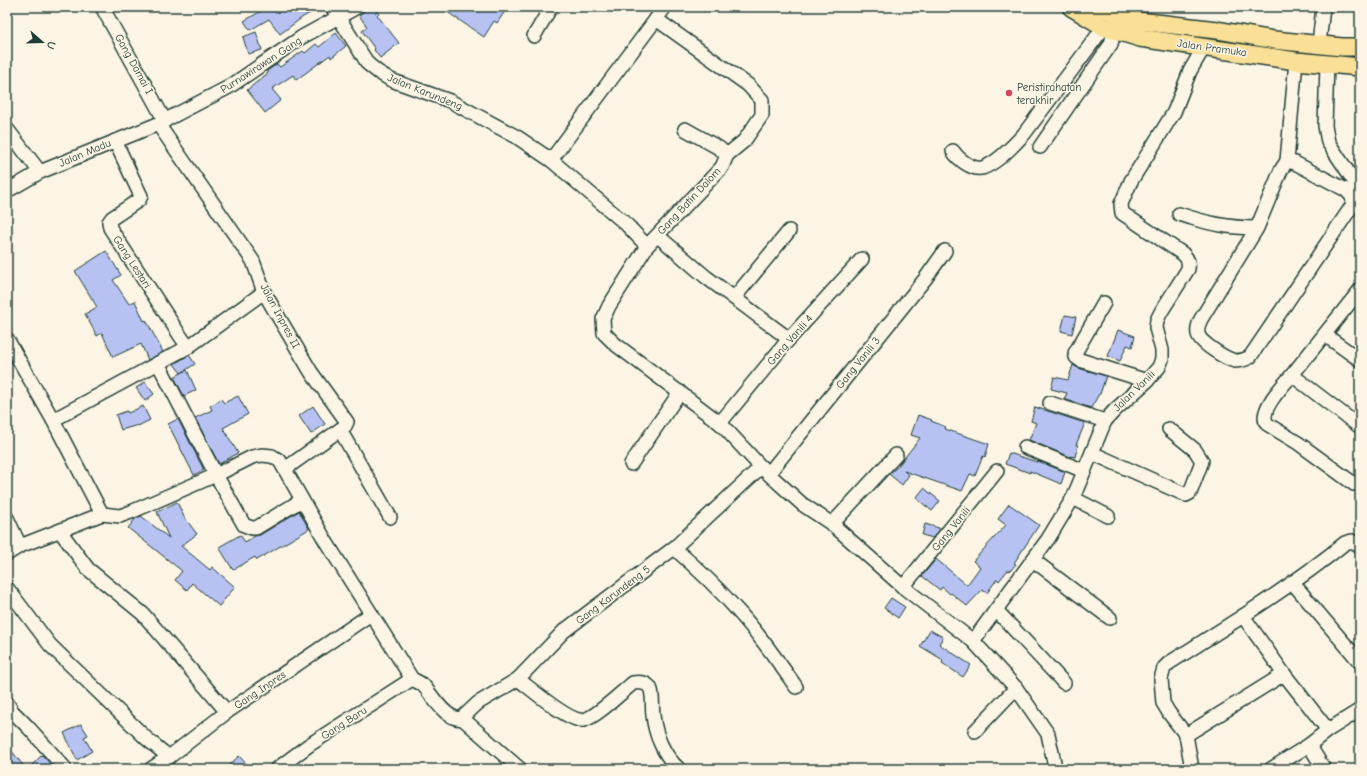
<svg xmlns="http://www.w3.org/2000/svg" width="1367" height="776" font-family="'Comic Neue',sans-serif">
	<rect width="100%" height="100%" fill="#fcf5e5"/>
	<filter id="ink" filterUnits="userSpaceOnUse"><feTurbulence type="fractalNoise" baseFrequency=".025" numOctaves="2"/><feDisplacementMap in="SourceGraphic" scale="8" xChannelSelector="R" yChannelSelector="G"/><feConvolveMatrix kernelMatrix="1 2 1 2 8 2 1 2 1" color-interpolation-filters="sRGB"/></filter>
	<g filter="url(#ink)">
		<g fill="#b7c2f3" stroke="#1f3d34">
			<polygon points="268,7 321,7 303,17 280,34 269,19 250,30 244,21"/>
			<polygon points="369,7 374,7 379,14 377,15 399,43 380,58 374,50 375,49 362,31 367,27 359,15"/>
			<polygon points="440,7 508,7 497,23 494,21 484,37"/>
			<polygon points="256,32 262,50 248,54 243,37"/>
			<polygon points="336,33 346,46 331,58 330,55 296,80 293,75 272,89 281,100 265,113 247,90 268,73 267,71 277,64 280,67 303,51 305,53 316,44 319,47"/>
			<polygon points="106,251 121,275 113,280 129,304 135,301 144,321 146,320 163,352 148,360 141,344 113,357 102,333 97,336 85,314 97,307 75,271"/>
			<polygon points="1065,315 1076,317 1072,334 1061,331"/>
			<polygon points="1118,330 1135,336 1132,347 1127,345 1120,361 1108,356"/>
			<polygon points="189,355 195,364 181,373 174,364"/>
			<polygon points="1073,365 1078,368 1106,376 1100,394 1099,394 1091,408 1064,399 1067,393 1051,389 1054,377 1068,380"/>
			<polygon points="187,370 196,390 184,396 174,377"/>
			<polygon points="145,382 154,394 145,401 136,388"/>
			<polygon points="238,396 248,414 223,428 238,453 219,464 195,418 212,410 210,406 221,399 224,403"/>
			<polygon points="143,406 150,420 138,426 138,425 121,430 116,415 127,411 128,413"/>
			<polygon points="313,406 325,424 311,434 299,416"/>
			<polygon points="1035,407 1085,423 1076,445 1078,445 1075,457 1071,456 1070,457 1029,440 1036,423 1031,421"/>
			<polygon points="918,415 932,420 931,421 946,427 945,429 989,444 985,457 983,456 975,476 970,474 962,491 904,471 909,475 902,485 889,474 898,466 920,438 911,435"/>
			<polygon points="178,419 204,470 194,475 168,424"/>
			<polygon points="1009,453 1037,462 1038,461 1065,472 1061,484 1030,471 1030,473 1005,464"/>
			<polygon points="924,488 940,501 932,511 916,498"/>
			<polygon points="177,502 184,517 197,534 181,546 210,570 212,567 235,587 219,606 192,583 187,590 175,580 182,571 128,528 135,519 141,516 169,538 157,512"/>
			<polygon points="1009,504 1039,525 1014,563 1016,564 1010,571 1008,570 999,581 997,579 987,593 982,590 967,606 951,593 950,594 942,587 940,590 922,576 936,559 967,585 980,567 973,561 1006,525 998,519"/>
			<polygon points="299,511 309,529 257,560 255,557 233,570 219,547 240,535 245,542 255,536 260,535"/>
			<polygon points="925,524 939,528 933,538 922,535"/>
			<polygon points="891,598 905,607 898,618 884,608"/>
			<polygon points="930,630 943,637 939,644 971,665 963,677 942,663 943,660 920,646"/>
			<polygon points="81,724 88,735 84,737 92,751 77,760 64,733"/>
			<polygon points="7,745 26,769 7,769"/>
			<polygon points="42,755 55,769 28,769"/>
			<polygon points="239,756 251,769 225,769"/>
		</g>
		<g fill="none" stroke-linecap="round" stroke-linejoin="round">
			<defs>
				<g id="minor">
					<polyline points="102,7 165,121"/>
					<polyline points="332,7 368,64 378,72 391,80 450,101 517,137 551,160 626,224 647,246"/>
					<polyline points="656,19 748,85 762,100 762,115 744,141 727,155"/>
					<polyline points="534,36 551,7"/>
					<polyline points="1319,44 1323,7"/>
					<polyline points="1327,64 1325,126 1328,142 1360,190"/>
					<polyline points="158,124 253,261 264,292 272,306 311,372 347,422 345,426 285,469"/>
					<polyline points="7,129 40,172"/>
					<polyline points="685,129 719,148 727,155 722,167 647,246 609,306 603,319 604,333 615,344 720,423 761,467 802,504 832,524 903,587 973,641 1016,688 1048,734 1054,762"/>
					<polyline points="115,141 141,196 139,200 112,218 109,222 110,228 179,334 188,347"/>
					<polyline points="1040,147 1111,44 1114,31"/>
					<path d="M953,151C958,159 972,170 982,168C996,164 1015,144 1024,134L1104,27"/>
					<polyline points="551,160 665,7"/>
					<polyline points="1287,161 1296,61"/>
					<polyline points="7,191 40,172 158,124 229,87 302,37 357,7"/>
					<path d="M1179,214C1206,223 1228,228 1257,228L1281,170L1287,161L1295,163L1346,190C1352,196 1354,198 1352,206L1250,357C1245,360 1241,361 1235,361C1226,359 1200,343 1198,334C1197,329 1199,323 1201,319L1257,228"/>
					<polyline points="658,236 706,277 789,339"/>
					<polyline points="734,298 789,231"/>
					<polyline points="1104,303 1075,353 1076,357 1080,360 1147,381"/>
					<polyline points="1325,335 1360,360"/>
					<polyline points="7,339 53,420 102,514"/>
					<polyline points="158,363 216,475 244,525 252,528 256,528 302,500"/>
					<polyline points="1292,375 1360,427"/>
					<polyline points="1050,403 1105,421"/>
					<polyline points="53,420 188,347 264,292"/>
					<polyline points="720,423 789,339 862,259"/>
					<polyline points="340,430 390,517"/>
					<polyline points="1025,447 1084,471"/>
					<polyline points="1092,453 1186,495 1190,493 1202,461 1195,450 1169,429"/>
					<polyline points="631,464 680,392"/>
					<polyline points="769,473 925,279 945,251"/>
					<path d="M1354,484L1298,443L1267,424C1258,411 1283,385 1292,375L1360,290"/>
					<polyline points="1073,498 1108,516"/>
					<polyline points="7,518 20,546"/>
					<polyline points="832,524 896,455"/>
					<polyline points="60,531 88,569 143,614 227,712"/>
					<path d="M674,548C697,568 718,588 738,611C759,634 778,661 796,687"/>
					<path d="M7,554L20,546L102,514L120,516L131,512L216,475L252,457L262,455L272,456L280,461L325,540L412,679C416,681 420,683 423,685C432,695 447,722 462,718L520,769"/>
					<polyline points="1033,560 1110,618"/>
					<polyline points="1292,582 1360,662"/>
					<polyline points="903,587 997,471"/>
					<polyline points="7,588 50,645 115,708 147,739 169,757"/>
					<polyline points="996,610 1064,683"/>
					<polyline points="1243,616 1284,674 1328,730"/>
					<path d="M973,641L1048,539L1073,498L1105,421L1115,410L1147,381L1159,367L1162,359V350L1156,328L1157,320L1161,312L1188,269C1189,262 1188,259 1183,254L1122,213L1121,204L1131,181L1174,112L1190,71L1204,47"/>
					<path d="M518,679C530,688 570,723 584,720C596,717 622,692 633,683C640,682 648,682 651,690C653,697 652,707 653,715C655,735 664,756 679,769"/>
					<polyline points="7,703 12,711 28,727 64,767 63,769"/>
					<polyline points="462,718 478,703 518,679 564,631 674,548 761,467"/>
					<polyline points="975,731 1016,688"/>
					<polyline points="1186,735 1284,674"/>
					<polyline points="1309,745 1324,769"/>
					<polyline points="151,769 169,757 227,712 371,614"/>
					<polyline points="277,769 309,745 412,679"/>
					<path d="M1192,769L1186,735L1169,713L1163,703L1161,679L1164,668L1169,663C1229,625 1290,588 1345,543L1352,541L1360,546"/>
					<polyline points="1271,769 1309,745 1328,730 1360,710"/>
				</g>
				<g id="major">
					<polyline points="1071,7 1104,27 1140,38 1296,61 1360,67"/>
					<polyline points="1101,7 1119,15 1139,21 1217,30 1274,40 1342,47 1360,47"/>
				</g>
			</defs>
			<use href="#minor" stroke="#1f3d34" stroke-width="16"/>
			<use href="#major" stroke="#1f3d34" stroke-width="20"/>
			<use href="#minor" stroke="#fcf5e5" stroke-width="13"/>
			<use href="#major" stroke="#fadf96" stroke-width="17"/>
		</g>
	</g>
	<circle fill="#d1495b" stroke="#fcf5e5" stroke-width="1.5" cx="1009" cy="93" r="4"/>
	<g text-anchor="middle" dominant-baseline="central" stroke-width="3" stroke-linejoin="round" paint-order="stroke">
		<g font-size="11" fill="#1f3d34" stroke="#fcf5e5">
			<text transform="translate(1212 48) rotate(8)">Jalan Pramuka</text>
			<text transform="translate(134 64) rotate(61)">Gang Damai I</text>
			<text transform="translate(261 65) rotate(-33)">Purnawirawan Gang</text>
			<text transform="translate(425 92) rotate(22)">Jalan Karundeng</text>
			<text transform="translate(85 153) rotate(-23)">Jalan Madu</text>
			<text transform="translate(689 201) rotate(-47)">Gang Batin Dalom</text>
			<text transform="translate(132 262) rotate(57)">Gang Lestari</text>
			<text transform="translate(280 316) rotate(62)">Jalan Inpres II</text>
			<text transform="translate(790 340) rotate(-49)">Gang Vanili 4</text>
			<text transform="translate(858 363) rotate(-51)">Gang Vanili 3</text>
			<text transform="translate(1134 391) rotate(-44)">Jalan Vanili</text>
			<text transform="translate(951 529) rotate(-51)">Gang Vanili</text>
			<text transform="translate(613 595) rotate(-37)">Gang Karundeng 5</text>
			<text transform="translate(260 690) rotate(-34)">Gang Inpres</text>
			<text transform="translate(344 723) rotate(-33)">Gang Baru</text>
		</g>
		<g font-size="11" fill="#1f3d34" stroke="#fcf5e5" text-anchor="start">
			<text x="1017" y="87">Peristirahatan<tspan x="1017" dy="13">terakhir</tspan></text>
		</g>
	</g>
	<rect width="1367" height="776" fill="none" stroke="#fcf5e5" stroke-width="24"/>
	<rect x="12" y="12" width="1343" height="752" fill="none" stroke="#1f3d34" stroke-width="1.5" filter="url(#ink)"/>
	<g transform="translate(42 42) rotate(110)" stroke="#fcf5e5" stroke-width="3" paint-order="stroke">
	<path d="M0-3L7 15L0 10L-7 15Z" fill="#1f3d34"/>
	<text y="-6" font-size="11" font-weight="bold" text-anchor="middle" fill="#1f3d34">U</text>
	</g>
</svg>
